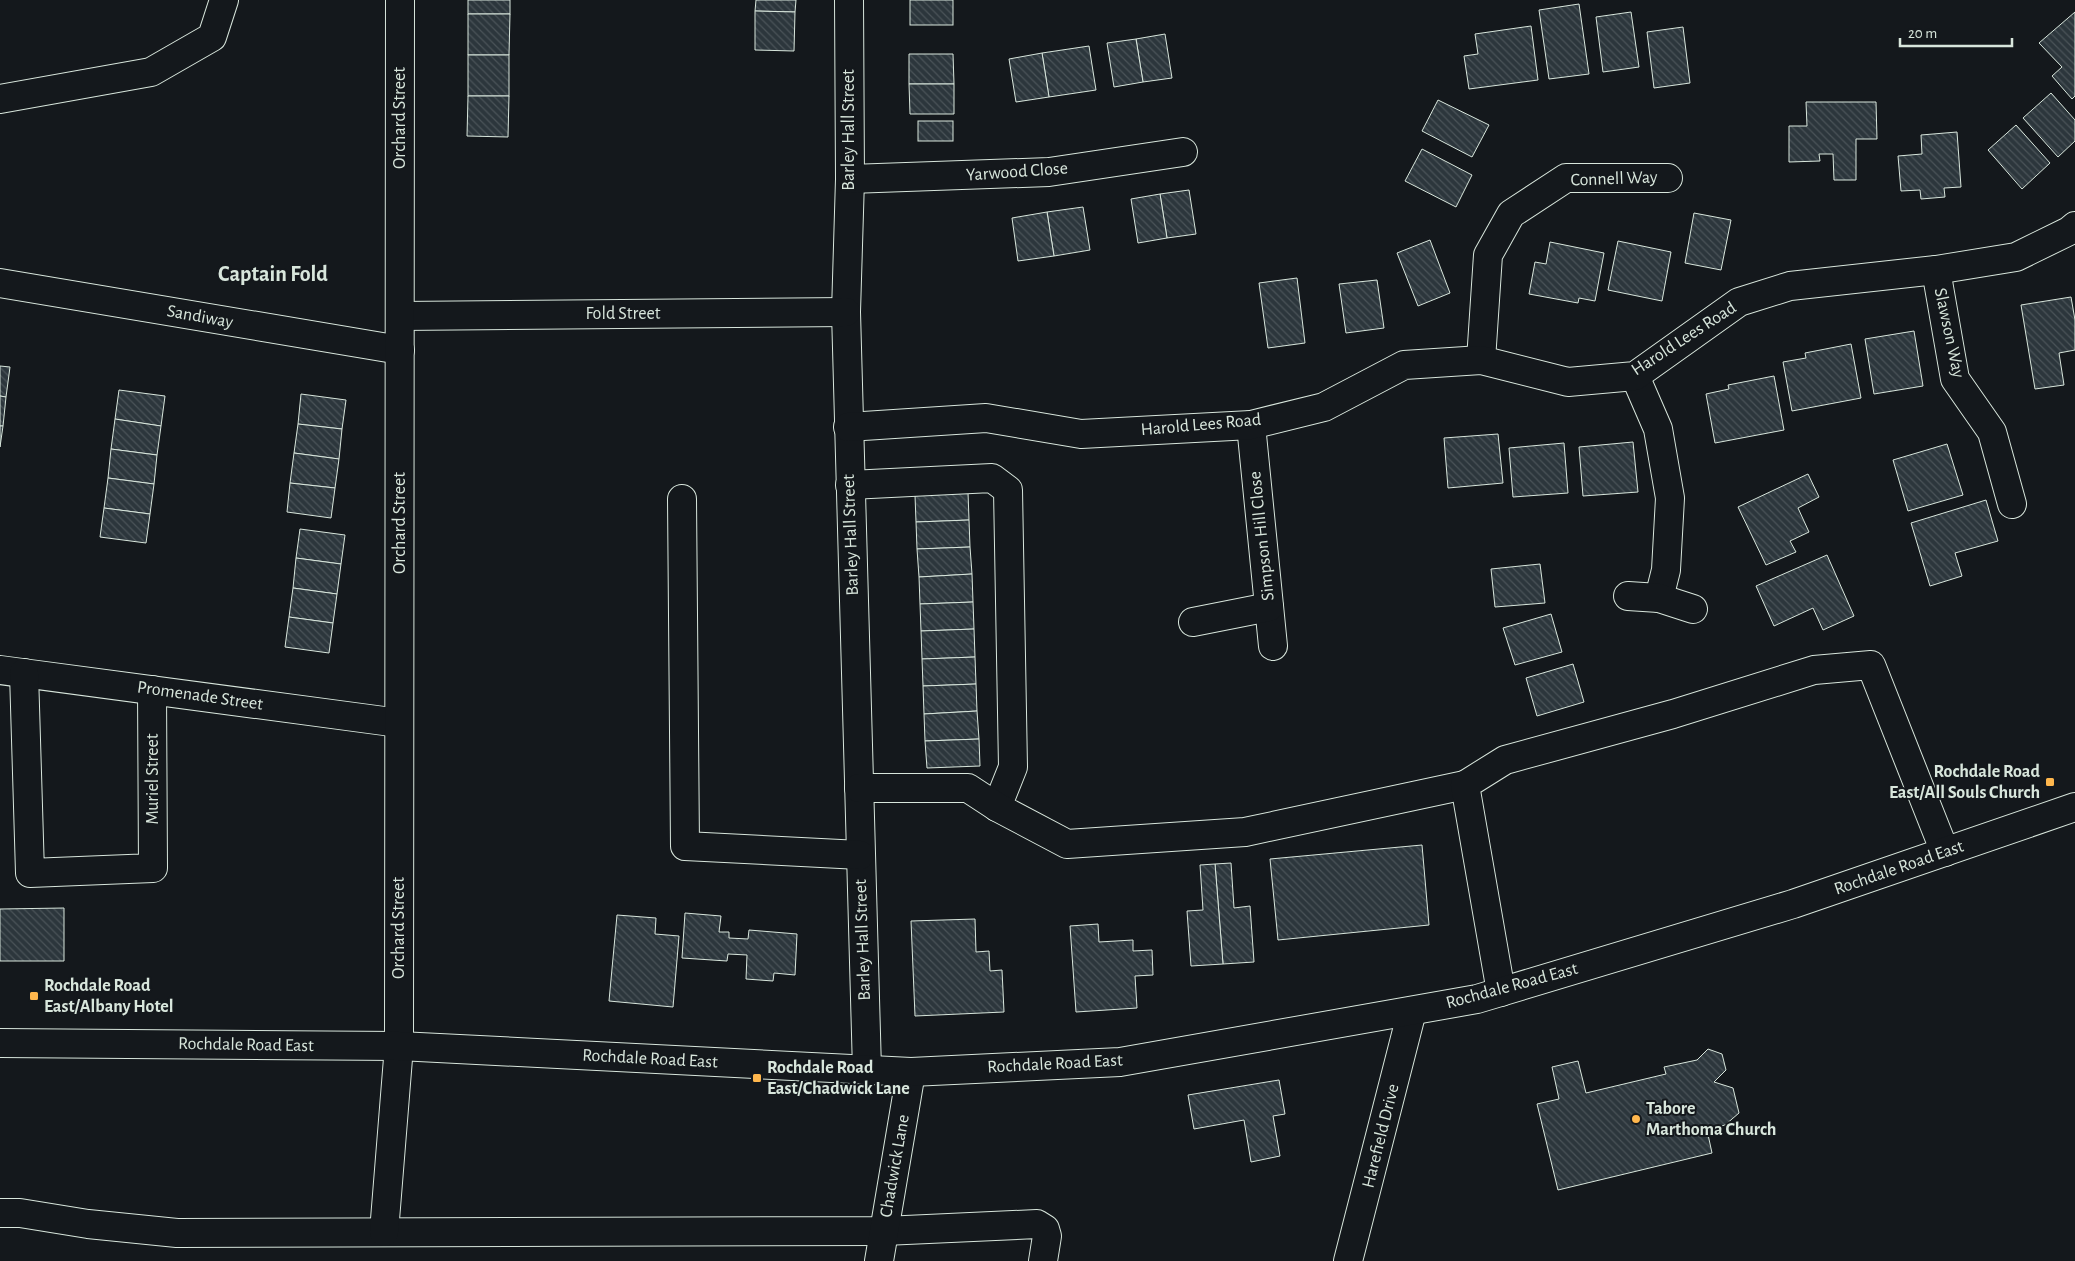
<svg xmlns="http://www.w3.org/2000/svg" width="2075" height="1261" font-family="'Alegreya Sans',sans-serif">
	<defs>
		<pattern id="building-back-hatch" width="6" height="6" patternUnits="userSpaceOnUse" patternTransform="scale(1.25)"><rect width="6" height="6" fill="#2c363c"/><path d="M-1 5l2 2M0 0l6 6M5-1l2 2" fill="none" stroke="#4a5358"/></pattern>
	</defs>
	<rect width="100%" height="100%" fill="#14181c"/>
	<g fill="url(#building-back-hatch)" stroke="#d8e6dc">
		<rect x="468" y="0" width="42" height="14"/>
		<polygon points="756,0 796,0 795,12 755,11"/>
		<rect x="910" y="0" width="43" height="25"/>
		<polygon points="1579,4 1589,74 1549,79 1539,10"/>
		<polygon points="755,11 795,12 794,51 755,50"/>
		<polygon points="1631,12 1639,67 1603,72 1596,17"/>
		<polygon points="2075,12 2075,96 2072,99 2052,76 2062,67 2039,43"/>
		<polygon points="468,14 510,14 509,55 468,55"/>
		<polygon points="1531,26 1538,80 1469,89 1464,56 1478,54 1475,34"/>
		<polygon points="1683,27 1690,83 1654,88 1647,32"/>
		<polygon points="1165,34 1172,78 1143,82 1136,39"/>
		<polygon points="1136,39 1143,82 1114,87 1107,43"/>
		<polygon points="1089,46 1096,90 1049,97 1042,53"/>
		<polygon points="1042,53 1049,97 1016,102 1009,59"/>
		<polygon points="909,54 953,54 954,84 909,84"/>
		<rect x="468" y="55" width="41" height="41"/>
		<polygon points="909,84 954,84 954,114 910,114"/>
		<polygon points="2051,93 2075,120 2075,141 2058,157 2023,118"/>
		<polygon points="468,96 509,96 508,137 467,136"/>
		<polygon points="1438,100 1489,125 1472,157 1422,131"/>
		<polygon points="1806,102 1876,102 1877,139 1856,139 1856,180 1834,180 1833,154 1819,154 1820,161 1789,162 1789,126 1807,126"/>
		<rect x="918" y="121" width="35" height="20"/>
		<polygon points="2016,125 2050,163 2022,189 1988,150"/>
		<polygon points="1957,132 1961,187 1944,188 1945,197 1921,199 1920,190 1901,191 1898,156 1922,154 1921,135"/>
		<polygon points="1422,149 1472,175 1456,207 1405,181"/>
		<polygon points="1189,190 1196,234 1167,238 1160,194"/>
		<polygon points="1160,194 1167,238 1138,243 1131,199"/>
		<polygon points="1083,207 1090,250 1054,256 1047,212"/>
		<polygon points="1047,212 1054,256 1018,261 1012,218"/>
		<polygon points="1694,213 1731,220 1721,270 1685,263"/>
		<polygon points="1430,240 1450,293 1418,306 1397,253"/>
		<polygon points="1618,241 1671,252 1662,301 1608,290"/>
		<polygon points="1550,242 1604,253 1595,301 1579,298 1578,303 1529,294 1535,262 1546,264"/>
		<polygon points="1297,278 1305,343 1268,348 1259,283"/>
		<polygon points="1377,280 1384,328 1346,333 1339,284"/>
		<polygon points="2071,297 2075,320 2075,350 2059,353 2064,385 2035,389 2021,305"/>
		<polygon points="1914,331 1923,386 1874,394 1865,339"/>
		<polygon points="1851,344 1861,398 1792,411 1783,362 1806,358 1805,353"/>
		<polygon points="0,366 10,367 6,397 0,396"/>
		<polygon points="1774,376 1784,430 1715,443 1706,394 1729,389 1728,385"/>
		<polygon points="119,390 165,396 161,426 115,419"/>
		<polygon points="301,394 346,400 342,429 298,424"/>
		<polygon points="0,396 6,397 3,426 0,426"/>
		<polygon points="115,419 161,426 157,455 111,449"/>
		<polygon points="298,424 342,429 339,459 294,453"/>
		<polygon points="0,426 3,426 0,447"/>
		<polygon points="1498,434 1503,483 1448,488 1444,438"/>
		<polygon points="1633,442 1638,492 1583,496 1579,447"/>
		<polygon points="1564,443 1568,493 1513,497 1509,448"/>
		<polygon points="1947,444 1963,495 1908,511 1893,460"/>
		<polygon points="111,449 157,455 154,484 108,478"/>
		<polygon points="294,453 339,459 335,488 290,483"/>
		<polygon points="1808,474 1819,497 1798,508 1809,532 1790,541 1796,552 1766,565 1738,507"/>
		<polygon points="108,478 154,484 150,514 104,508"/>
		<polygon points="290,483 335,488 331,518 287,512"/>
		<polygon points="968,492 969,520 916,522 915,495"/>
		<polygon points="1986,500 1998,541 1955,553 1962,576 1930,586 1911,523"/>
		<polygon points="104,508 150,514 146,543 100,537"/>
		<polygon points="969,520 970,547 917,549 916,522"/>
		<polygon points="300,529 345,535 341,564 296,558"/>
		<polygon points="970,547 972,574 919,577 917,549"/>
		<polygon points="1827,555 1854,616 1823,630 1813,608 1774,626 1756,586"/>
		<polygon points="296,558 341,564 337,594 293,588"/>
		<polygon points="1540,564 1545,603 1495,607 1491,569"/>
		<polygon points="972,574 973,602 920,604 919,577"/>
		<polygon points="293,588 337,594 333,623 289,617"/>
		<polygon points="973,602 974,629 921,631 920,604"/>
		<polygon points="1551,614 1562,652 1515,665 1503,628"/>
		<polygon points="289,617 333,623 329,653 285,647"/>
		<polygon points="974,629 975,657 922,659 921,631"/>
		<polygon points="975,657 976,684 923,686 922,659"/>
		<polygon points="1573,664 1584,702 1537,716 1526,678"/>
		<polygon points="976,684 977,711 924,714 923,686"/>
		<polygon points="977,711 979,739 925,741 924,714"/>
		<polygon points="979,739 980,766 927,768 925,741"/>
		<polygon points="1422,845 1429,925 1278,940 1270,859"/>
		<polygon points="1231,863 1234,908 1250,906 1254,962 1223,964 1215,864"/>
		<polygon points="1215,864 1223,964 1191,966 1187,911 1203,910 1200,865"/>
		<polygon points="64,908 64,961 0,961 0,909"/>
		<polygon points="685,913 721,916 719,932 729,932 729,938 748,939 749,930 797,934 795,975 774,973 773,981 746,979 747,955 728,954 727,961 682,958"/>
		<polygon points="617,915 656,918 655,934 679,936 673,1007 609,1001"/>
		<polygon points="975,919 976,952 989,951 990,971 1002,970 1004,1012 915,1016 911,921"/>
		<polygon points="1098,924 1099,942 1133,940 1133,951 1152,950 1153,975 1135,976 1137,1008 1076,1012 1070,926"/>
		<polygon points="1708,1049 1722,1054 1726,1070 1714,1082 1733,1088 1739,1113 1725,1125 1707,1130 1712,1153 1558,1190 1537,1104 1559,1099 1552,1067 1578,1061 1586,1093 1666,1074 1664,1067 1697,1060"/>
		<polygon points="1279,1080 1285,1114 1273,1116 1280,1156 1251,1162 1244,1120 1194,1129 1188,1095"/>
	</g>
	<g fill="none" stroke-linecap="round" stroke-linejoin="round">
		<defs>
			<g id="minor">
				<polyline points="849,0 850,179 846,312 867,1070"/>
				<polyline points="0,99 151,72 212,37 224,0"/>
				<polyline points="850,179 1049,172 1183,152"/>
				<polyline points="1936,270 1955,379 1992,432 2012,504"/>
				<polyline points="0,283 400,350"/>
				<polyline points="400,316 846,312"/>
				<polyline points="1481,360 1488,255 1511,214 1566,178 1668,178"/>
				<polyline points="1635,376 1658,429 1670,498 1666,570 1659,598"/>
				<polyline points="1251,425 1273,646"/>
				<polyline points="848,427 986,418 1081,434 1251,425 1324,407 1404,365 1481,360 1568,382 1635,376 1739,302 1790,286 1936,270 2016,257 2069,231 2075,226"/>
				<polyline points="850,485 992,478 1008,490 1013,767 997,807"/>
				<polyline points="682,499 685,846 860,855"/>
				<polyline points="1628,596 1659,598 1693,609"/>
				<polyline points="1193,622 1269,607"/>
				<polyline points="0,670 399,723"/>
				<polyline points="24,673 30,873 153,868 152,690"/>
				<polyline points="859,788 968,788 997,807 1067,844 1245,832 1465,785"/>
				<polyline points="1501,992 1465,785 1505,760 1673,714 1814,670 1871,665 1945,852"/>
				<polyline points="0,1213 20,1213 88,1224 177,1233 884,1231 1037,1224 1045,1229 1047,1236 1043,1261"/>
				<polyline points="384,1232 399,1046 400,0"/>
				<polyline points="879,1261 911,1072"/>
				<polyline points="1348,1261 1412,1011"/>
			</g>
			<polyline id="highway" points="0,1043 399,1046 911,1072 1120,1062 1477,999 1793,904 2075,807"/>
		</defs>
		<use href="#minor" stroke="#d8e6dc" stroke-width="30"/>
		<use href="#highway" stroke="#d8e6dc" stroke-width="30"/>
		<use href="#minor" stroke="#14181c" stroke-width="28"/>
		<use href="#highway" stroke="#14181c" stroke-width="28"/>
	</g>
	<g fill="#ffb74d" stroke="#14181c" stroke-width="2">
		<rect x="2045" y="777" width="10" height="10" rx="2.5"/>
		<rect x="29" y="991" width="10" height="10" rx="2.5"/>
		<rect x="752" y="1073" width="10" height="10" rx="2.5"/>
		<circle cx="1636" cy="1119" r="5"/>
	</g>
	<g text-anchor="middle" dominant-baseline="central" stroke-width="4" stroke-linejoin="round" paint-order="stroke">
		<g font-size="18" fill="#d8e6dc" stroke="#14181c">
			<text transform="translate(400 118) rotate(-90)">Orchard Street</text>
			<text transform="translate(849 130) rotate(-90)">Barley Hall Street</text>
			<text transform="translate(1017 172) rotate(-4)">Yarwood Close</text>
			<text transform="translate(1614 179) rotate(-2)">Connell Way</text>
			<text x="623" y="314">Fold Street</text>
			<text transform="translate(200 317) rotate(10)">Sandiway</text>
			<text transform="translate(1949 333) rotate(78)">Slawson Way</text>
			<text transform="translate(1684 339) rotate(-33)">Harold Lees Road</text>
			<text transform="translate(1201 425) rotate(-5)">Harold Lees Road</text>
			<text transform="translate(400 523) rotate(-90)">Orchard Street</text>
			<text transform="translate(851 535) rotate(-92)">Barley Hall Street</text>
			<text transform="translate(1262 536) rotate(-96)">Simpson Hill Close</text>
			<text transform="translate(200 696) rotate(8)">Promenade Street</text>
			<text transform="translate(153 779) rotate(-90)">Muriel Street</text>
			<text transform="translate(1899 868) rotate(-19)">Rochdale Road East</text>
			<text transform="translate(399 928) rotate(-90)">Orchard Street</text>
			<text transform="translate(863 940) rotate(-92)">Barley Hall Street</text>
			<text transform="translate(1512 986) rotate(-15)">Rochdale Road East</text>
			<text transform="translate(246 1045) rotate(1)">Rochdale Road East</text>
			<text transform="translate(650 1059) rotate(3)">Rochdale Road East</text>
			<text transform="translate(1055 1064) rotate(-3)">Rochdale Road East</text>
			<text transform="translate(1381 1136) rotate(-76)">Harefield Drive</text>
			<text transform="translate(895 1166) rotate(-80)">Chadwick Lane</text>
		</g>
		<g font-size="18" font-weight="bold" fill="#d8e6dc" stroke="#14181c" text-anchor="start">
			<text x="2040" y="772" text-anchor="end">Rochdale Road<tspan x="2040" dy="21">East/All Souls Church</tspan></text>
			<text x="44" y="986">Rochdale Road<tspan x="44" dy="21">East/Albany Hotel</tspan></text>
			<text x="767" y="1068">Rochdale Road<tspan x="767" dy="21">East/Chadwick Lane</tspan></text>
			<text x="1646" y="1109">Tabore<tspan x="1646" dy="21">Marthoma Church</tspan></text>
		</g>
		<g font-size="22" font-weight="bold" fill="#d8e6dc" stroke="#14181c">
			<text x="273" y="274">Captain Fold</text>
		</g>
	</g>
	<path d="M1900 38v8h112v-8" fill="none" stroke="#d8e6dc" stroke-width="2.5"/>
	<text x="1908" y="38" font-size="15" fill="#d8e6dc" stroke="#14181c" stroke-width="4" paint-order="stroke">20 m</text>
</svg>
